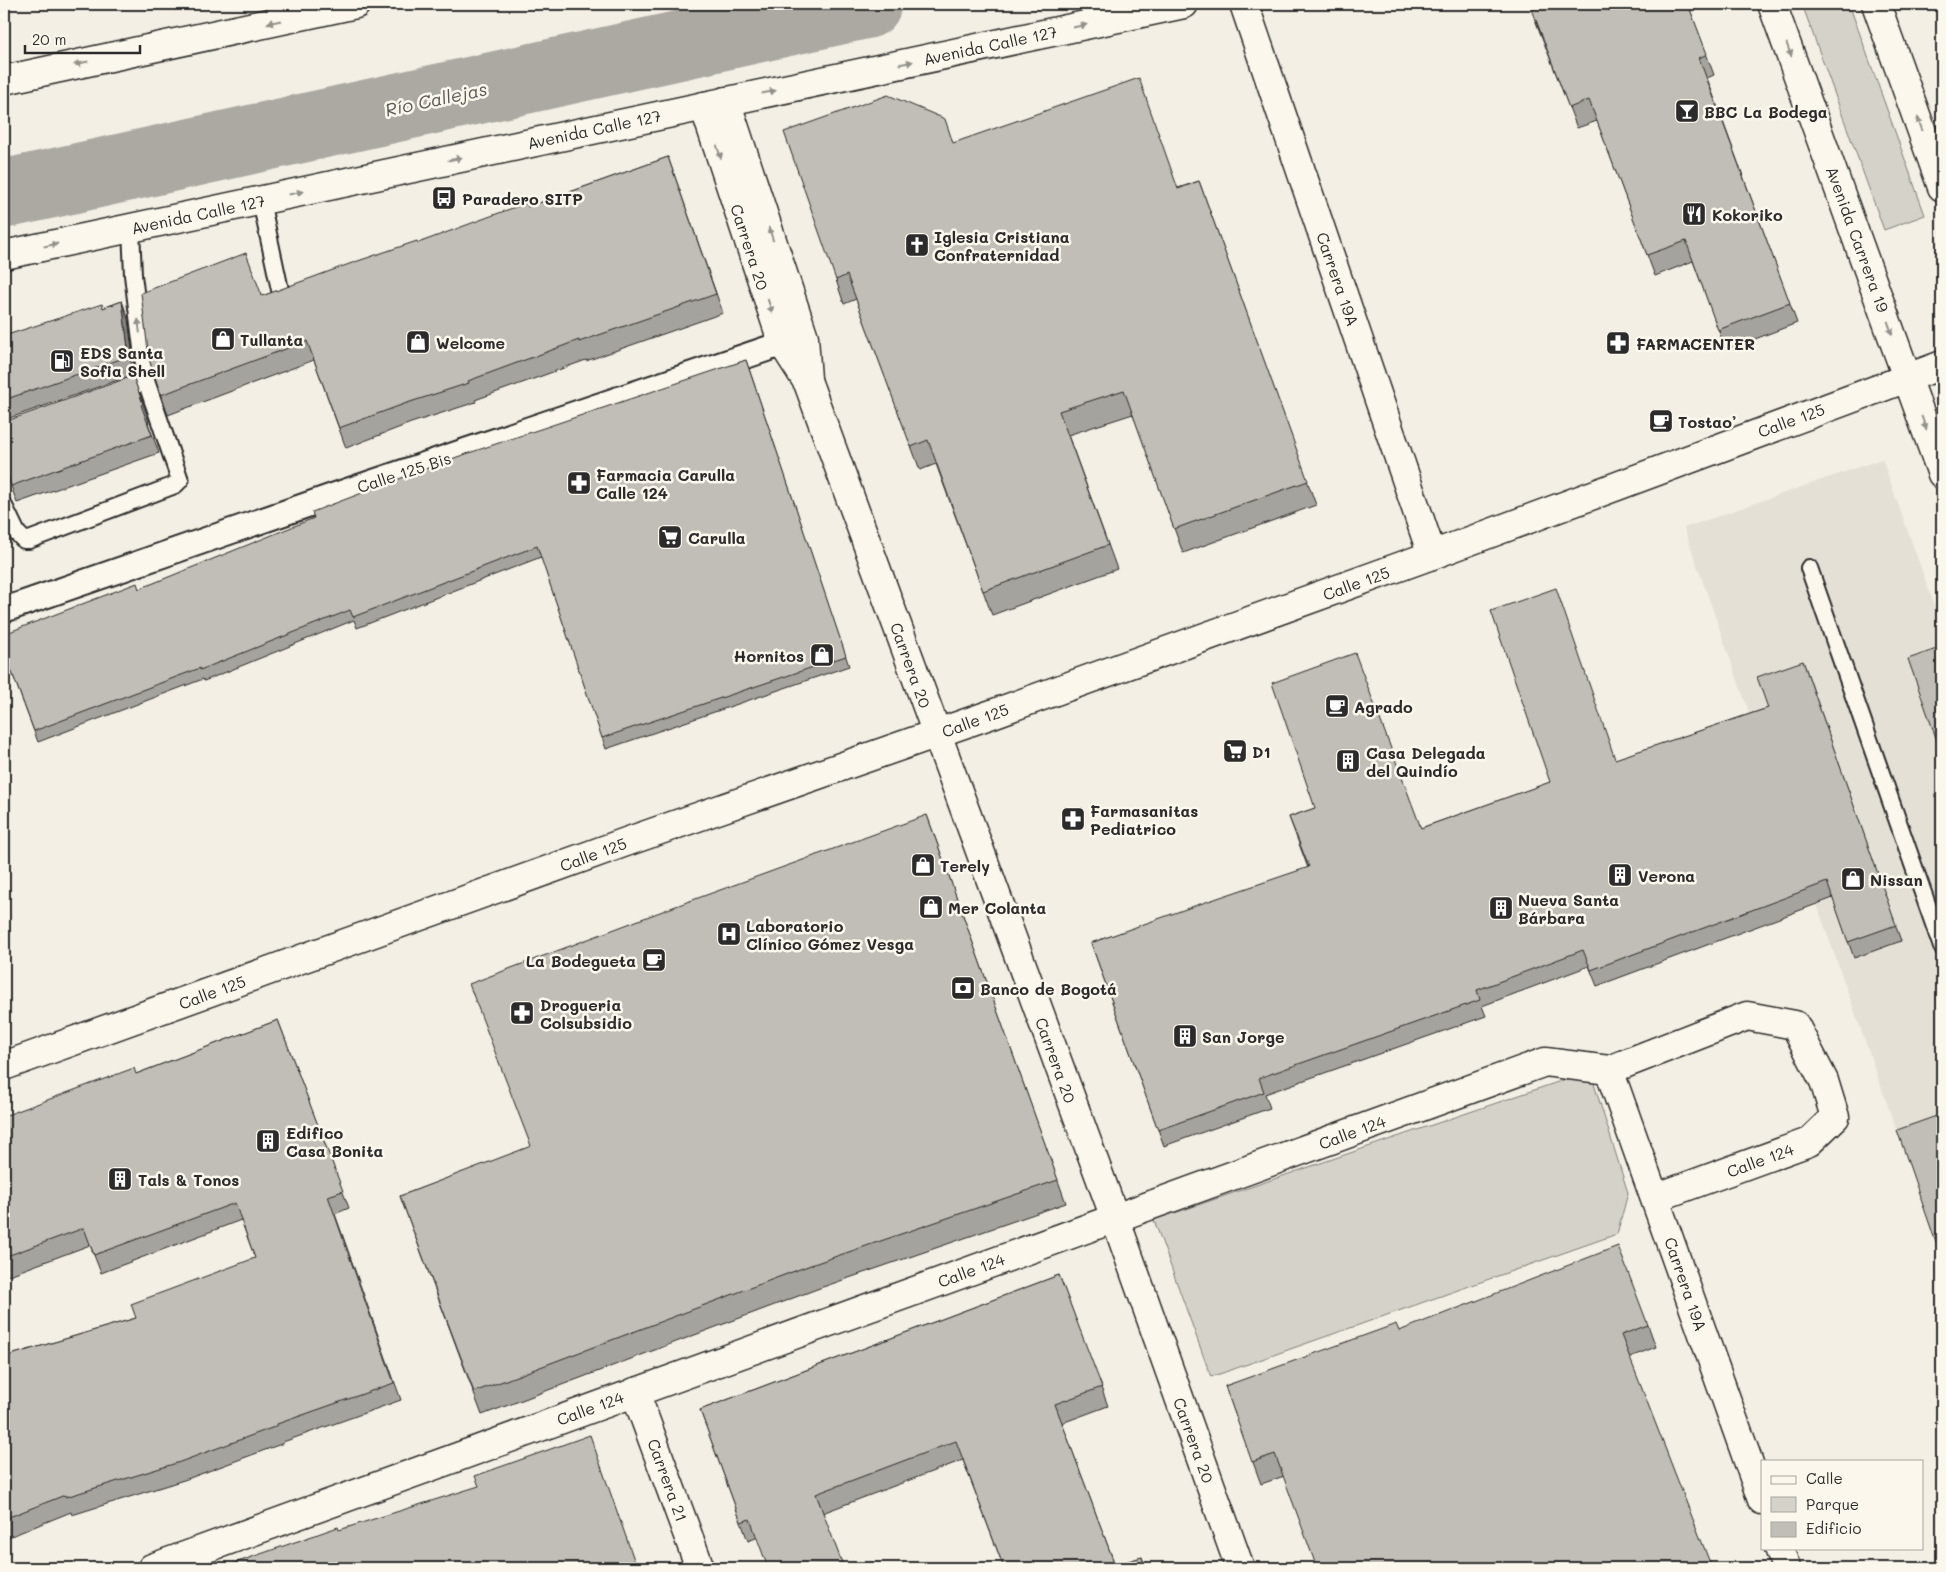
<svg xmlns="http://www.w3.org/2000/svg" width="1946" height="1572" font-family="Mali,sans-serif">
	<rect width="100%" height="100%" fill="#f3efe4"/>
	<filter id="ink" filterUnits="userSpaceOnUse"><feTurbulence type="fractalNoise" baseFrequency=".02" numOctaves="2"/><feDisplacementMap in="SourceGraphic" scale="10" xChannelSelector="R" yChannelSelector="G"/><feConvolveMatrix kernelMatrix="1 2 1 2 8 2 1 2 1" color-interpolation-filters="sRGB"/></filter>
	<g filter="url(#ink)">
		<polygon fill="#e4e0d6" points="1882,459 1942,627 1942,1259 1684,528"/>
		<g fill="#d5d2c9" stroke="#807e7a">
			<polygon points="1802,4 1849,4 1925,215 1884,230"/>
			<polygon points="1590,1071 1628,1193 1617,1234 1211,1377 1154,1220"/>
		</g>
		<g fill="none" stroke-linecap="round" stroke-linejoin="round">
			<polyline stroke="#aca9a2" stroke-width="69" points="4,194 867,4"/>
			<defs>
				<g id="service">
					<polyline points="261,201 282,299"/>
					<polyline points="131,228 133,275 146,381 136,385"/>
					<polyline points="4,506 17,533 24,540 29,540 175,485 180,480 146,381"/>
					<polyline points="1809,568 1942,947"/>
				</g>
				<polyline id="pedestrian" points="4,610 347,491 799,338"/>
				<g id="minor">
					<polyline points="1244,4 1432,555"/>
					<polyline points="726,101 804,337 807,379"/>
					<polyline points="704,106 783,344 808,383 1115,1218 1240,1568"/>
					<polyline points="1609,1070 1762,1500"/>
					<polyline points="635,1392 700,1568"/>
					<polyline points="1779,1548 1786,1568"/>
					<polyline points="152,1568 1545,1062 1609,1070 1747,1016 1795,1025 1824,1081 1835,1117 1809,1142 1655,1198"/>
				</g>
				<polyline id="tertiary" points="4,1066 626,842 992,714 1432,555 1942,365"/>
				<g id="secondary">
					<polyline points="1772,4 1942,474"/>
					<polyline points="1876,4 1942,187"/>
				</g>
				<g id="primary">
					<polyline points="4,80 356,4"/>
					<polyline points="4,255 1184,4"/>
				</g>
			</defs>
			<use href="#service" stroke="#2b2b2b" stroke-width="20"/>
			<use href="#pedestrian" stroke="#2b2b2b" stroke-width="28"/>
			<use href="#minor" stroke="#2b2b2b" stroke-width="31"/>
			<use href="#tertiary" stroke="#2b2b2b" stroke-width="31"/>
			<use href="#secondary" stroke="#2b2b2b" stroke-width="31"/>
			<use href="#primary" stroke="#2b2b2b" stroke-width="31"/>
			<use href="#service" stroke="#fbf7ec" stroke-width="16"/>
			<use href="#pedestrian" stroke="#fbf7ec" stroke-width="24"/>
			<use href="#minor" stroke="#fbf7ec" stroke-width="28"/>
			<use href="#tertiary" stroke="#fbf7ec" stroke-width="28"/>
			<use href="#secondary" stroke="#fbf7ec" stroke-width="28"/>
			<use href="#primary" stroke="#fbf7ec" stroke-width="28"/>
		</g>
		<g fill="#a5a39d" stroke="#2b2b2b">
			<polygon points="1529,4 1688,4 1714,75 1707,78 1797,323 1726,350 1693,261 1655,276 1597,121 1577,128"/>
			<polygon points="954,143 1178,188 1199,181 1316,505 1183,553 1133,414 1068,435 1117,569 992,615 936,464 920,470 856,299 844,304 836,280"/>
			<polygon points="668,157 723,313 586,361 586,360 475,400 476,402 411,423 346,448 314,360 168,415 149,359 262,296 418,243 528,207"/>
			<polygon points="122,301 128,319 135,374 4,420 4,336 103,308"/>
			<polygon points="746,360 849,666 606,749 541,557 357,628 354,620 204,681 203,679 38,742 4,651 139,589"/>
			<polygon points="133,376 149,422 148,423 159,453 17,503 4,466"/>
			<polygon points="1803,661 1901,941 1854,958 1833,898 1597,986 1589,966 1482,1006 1486,1016 1265,1094 1270,1108 1164,1146 1091,943 1308,868 1289,817 1315,808 1421,828 1616,759 1768,708"/>
			<polygon points="927,815 1066,1203 817,1289 482,1415 400,1196 531,1147"/>
			<polygon points="278,1020 349,1208 335,1214 401,1400 283,1442 284,1443 187,1479 72,1515 71,1512 4,1539 4,1357 136,1318 255,1258 241,1220 101,1273 90,1245 4,1277 4,1116 136,1074"/>
			<polygon points="1059,1275 1108,1406 1062,1423 1115,1565 1142,1557 1146,1568 1004,1568 963,1460 748,1541 700,1410"/>
			<polygon points="1648,1325 1656,1347 1630,1357 1261,1484 1225,1386 1399,1331"/>
		</g>
		<polygon fill="#86857f" stroke="#2b2b2b" points="122,301 128,319 135,374 129,356"/>
		<g fill="#c0beb6" stroke="#2b2b2b">
			<polygon points="1530,4 1688,4 1707,54 1699,58 1790,303 1718,330 1686,241 1647,255 1589,100 1569,108"/>
			<polygon points="1139,78 1178,189 1199,181 1308,481 1174,529 1124,390 1059,411 1108,545 983,591 928,440 911,447 847,275 836,280 784,132 888,95 945,119 953,143"/>
			<polygon points="668,157 716,294 579,342 579,340 468,381 469,383 404,404 339,428 307,341 161,395 149,359 141,293 246,253 262,296 352,263 417,241 418,243 526,203 528,207"/>
			<polygon points="122,301 129,356 4,400 4,336 102,304 103,308"/>
			<polygon points="746,360 846,656 602,738 537,546 353,617 350,610 200,670 200,668 34,731 4,651 4,634 137,583 139,589 314,518 312,512 457,457"/>
			<polygon points="133,376 143,404 141,405 152,435 11,486 4,466 4,422"/>
			<polygon points="1556,588 1615,759 1768,708 1757,677 1803,661 1896,925 1848,942 1827,882 1591,970 1583,950 1477,990 1480,1000 1259,1078 1264,1092 1158,1130 1091,943 1197,905 1309,867 1289,817 1315,808 1272,683 1355,653 1421,828 1550,782 1491,611"/>
			<polygon points="1942,647 1942,752 1941,752 1908,659"/>
			<polygon points="927,815 1058,1180 808,1266 474,1392 400,1196 531,1146 469,984 676,906"/>
			<polygon points="278,1020 343,1191 328,1196 394,1383 277,1424 277,1426 180,1462 66,1497 65,1495 4,1519 4,1357 136,1318 131,1304 255,1258 235,1203 94,1255 84,1228 4,1257 4,1116 134,1068 136,1074"/>
			<polygon points="1942,1114 1942,1260 1897,1130"/>
			<polygon points="1618,1246 1648,1325 1621,1335 1712,1568 1317,1568 1275,1454 1252,1462 1225,1386 1396,1324 1399,1331"/>
			<polygon points="1059,1275 1102,1387 1055,1404 1115,1565 1142,1557 1145,1568 1004,1568 956,1441 816,1494 844,1568 768,1568 750,1519 741,1522 700,1410"/>
			<polygon points="590,1435 637,1568 233,1568 232,1564 338,1527 339,1530 479,1486 475,1476"/>
		</g>
		<defs><path id="oneway-solid" d="M-6-.8H1V-3.2L6.5 0L1 3.2V.8H-6Z" transform="scale(1.25)"/></defs>
		<g fill="#93918c">
			<use href="#oneway-solid" transform="translate(274 22) rotate(168)"/>
			<use href="#oneway-solid" transform="translate(1080 26) rotate(-12)"/>
			<use href="#oneway-solid" transform="translate(1789 50) rotate(70)"/>
			<use href="#oneway-solid" transform="translate(81 63) rotate(168)"/>
			<use href="#oneway-solid" transform="translate(906 63) rotate(-12)"/>
			<use href="#oneway-solid" transform="translate(769 92) rotate(-12)"/>
			<use href="#oneway-solid" transform="translate(1920 124) rotate(-110)"/>
			<use href="#oneway-solid" transform="translate(719 152) rotate(72)"/>
			<use href="#oneway-solid" transform="translate(455 159) rotate(-12)"/>
			<use href="#oneway-solid" transform="translate(296 193) rotate(-12)"/>
			<use href="#oneway-solid" transform="translate(771 234) rotate(-108)"/>
			<use href="#oneway-solid" transform="translate(51 245) rotate(-12)"/>
			<use href="#oneway-solid" transform="translate(770 306) rotate(71)"/>
			<use href="#oneway-solid" transform="translate(139 326) rotate(-97)"/>
			<use href="#oneway-solid" transform="translate(1890 328) rotate(71)"/>
			<use href="#oneway-solid" transform="translate(1924 423) rotate(70)"/>
		</g>
	</g>
	<defs>
		<symbol id="bar-square" viewBox="-11 -11 22 22"><rect x="-9" y="-9" width="18" height="18" rx="4" fill="#2b2b2b" stroke="#fbf7ec"/><path d="M-6-5H6L.8 .8V4.5H3.5V6h-7V4.5H-.8V.8Z" fill="#fff"/></symbol>
		<symbol id="bus-square" viewBox="-11 -11 22 22"><rect x="-9" y="-9" width="18" height="18" rx="4" fill="#2b2b2b" stroke="#fbf7ec"/><path d="M-5-6H5V4H4V6H2V4H-2V6H-4V4H-5ZM-3.5-4V0h7V-4ZM-3.5 1.2v1.5H-2V1.2ZM2 1.2v1.5H3.5V1.2Z" fill="#fff"/></symbol>
		<symbol id="restaurant-square" viewBox="-11 -11 22 22"><rect x="-9" y="-9" width="18" height="18" rx="4" fill="#2b2b2b" stroke="#fbf7ec"/><path d="M-5-6h1v4h1v-4h1v4h1v-4h1v5L-1.5 .5V6h-2V.5L-5-1ZM5-6V6H3V1.5H1.5Q1.5-4 5-6Z" fill="#fff"/></symbol>
		<symbol id="church-square" viewBox="-11 -11 22 22"><rect x="-9" y="-9" width="18" height="18" rx="4" fill="#2b2b2b" stroke="#fbf7ec"/><path d="M-1.2-6h2.4v3.5h3.3v2.4h-3.3V6h-2.4V-.1h-3.3v-2.4h3.3Z" fill="#fff"/></symbol>
		<symbol id="shop-square" viewBox="-11 -11 22 22"><rect x="-9" y="-9" width="18" height="18" rx="4" fill="#2b2b2b" stroke="#fbf7ec"/><path d="M-5-2.5h2.3a2.7 3.5 0 0 1 5.4 0H5L5.5 6h-11ZM-1.5-2.5h3a1.5 2.3 0 0 0-3 0Z" fill="#fff"/></symbol>
		<symbol id="pharmacy-square" viewBox="-11 -11 22 22"><rect x="-9" y="-9" width="18" height="18" rx="4" fill="#2b2b2b" stroke="#fbf7ec"/><path d="M-2-6h4v4h4v4h-4v4h-4v-4h-4v-4h4Z" fill="#fff"/></symbol>
		<symbol id="fuel-square" viewBox="-11 -11 22 22"><rect x="-9" y="-9" width="18" height="18" rx="4" fill="#2b2b2b" stroke="#fbf7ec"/><path d="M-5.5-6h7V0h2V4h1.3V-2.5L3-4.5l.8-.8L6-3V5H2.5V1h-1V6h-7ZM-4.2-4.7v3.2H.2V-4.7Z" fill="#fff"/></symbol>
		<symbol id="cafe-square" viewBox="-11 -11 22 22"><rect x="-9" y="-9" width="18" height="18" rx="4" fill="#2b2b2b" stroke="#fbf7ec"/><path d="M-5.5-4.5H6V0H3Q3 3.5 0 3.5H-2.5Q-5.5 3.5-5.5 0ZM3-3.2v2h1.7v-2ZM-6 4.5H4V6H-6Z" fill="#fff"/></symbol>
		<symbol id="supermarket-square" viewBox="-11 -11 22 22"><rect x="-9" y="-9" width="18" height="18" rx="4" fill="#2b2b2b" stroke="#fbf7ec"/><path d="M-6-5.5h2.5l.6 2H6L4.5 2H-2.5L-4.4-4H-6ZM-1.5 3.2a1.3 1.3 0 1 0 .1 0ZM3 3.2a1.3 1.3 0 1 0 .1 0Z" fill="#fff"/></symbol>
		<symbol id="building-square" viewBox="-11 -11 22 22"><rect x="-9" y="-9" width="18" height="18" rx="4" fill="#2b2b2b" stroke="#fbf7ec"/><path d="M-4-6H4V6H1V3H-1V6H-4ZM-2.5-4.3h1.7v1.8h-1.7ZM.8-4.3h1.7v1.8H.8ZM-2.5-1h1.7V.8h-1.7ZM.8-1h1.7V.8H.8Z" fill="#fff"/></symbol>
		<symbol id="hospital-square" viewBox="-11 -11 22 22"><rect x="-9" y="-9" width="18" height="18" rx="4" fill="#2b2b2b" stroke="#fbf7ec"/><path d="M-5-5h3v3.5h4V-5h3V5h-3V1.5h-4V5h-3Z" fill="#fff"/></symbol>
		<symbol id="bank-square" viewBox="-11 -11 22 22"><rect x="-9" y="-9" width="18" height="18" rx="4" fill="#2b2b2b" stroke="#fbf7ec"/><path d="M-6-4H6V4H-6ZM0-2.3a2.3 2.3 0 1 0 0 4.6a2.3 2.3 0 1 0 0-4.6Z" fill="#fff"/></symbol>
	</defs>
	<g fill-rule="evenodd">
		<use href="#bar-square" x="1673" y="97" width="28" height="28"/>
		<use href="#bus-square" x="430" y="184" width="28" height="28"/>
		<use href="#restaurant-square" x="1680" y="200" width="28" height="28"/>
		<use href="#church-square" x="903" y="231" width="28" height="28"/>
		<use href="#shop-square" x="209" y="325" width="28" height="28"/>
		<use href="#shop-square" x="404" y="328" width="28" height="28"/>
		<use href="#pharmacy-square" x="1604" y="329" width="28" height="28"/>
		<use href="#fuel-square" x="48" y="347" width="28" height="28"/>
		<use href="#cafe-square" x="1647" y="407" width="28" height="28"/>
		<use href="#pharmacy-square" x="565" y="469" width="28" height="28"/>
		<use href="#supermarket-square" x="656" y="523" width="28" height="28"/>
		<use href="#shop-square" x="808" y="641" width="28" height="28"/>
		<use href="#cafe-square" x="1323" y="692" width="28" height="28"/>
		<use href="#supermarket-square" x="1221" y="737" width="28" height="28"/>
		<use href="#building-square" x="1334" y="747" width="28" height="28"/>
		<use href="#pharmacy-square" x="1059" y="805" width="28" height="28"/>
		<use href="#shop-square" x="909" y="851" width="28" height="28"/>
		<use href="#building-square" x="1606" y="861" width="28" height="28"/>
		<use href="#shop-square" x="1839" y="865" width="28" height="28"/>
		<use href="#shop-square" x="917" y="893" width="28" height="28"/>
		<use href="#building-square" x="1487" y="894" width="28" height="28"/>
		<use href="#hospital-square" x="715" y="920" width="28" height="28"/>
		<use href="#cafe-square" x="640" y="946" width="28" height="28"/>
		<use href="#bank-square" x="949" y="974" width="28" height="28"/>
		<use href="#pharmacy-square" x="508" y="999" width="28" height="28"/>
		<use href="#building-square" x="1171" y="1022" width="28" height="28"/>
		<use href="#building-square" x="254" y="1127" width="28" height="28"/>
		<use href="#building-square" x="106" y="1165" width="28" height="28"/>
	</g>
	<g text-anchor="middle" dominant-baseline="central" stroke-width="5" stroke-linejoin="round" paint-order="stroke">
		<g font-size="16" fill="#2b2b2b" stroke="#fbf7ec">
			<text transform="translate(990 45) rotate(-12)">Avenida Calle 127</text>
			<text transform="translate(594 129) rotate(-12)">Avenida Calle 127</text>
			<text transform="translate(198 214) rotate(-12)">Avenida Calle 127</text>
			<text transform="translate(1858 239) rotate(70)">Avenida Carrera 19</text>
			<text transform="translate(750 247) rotate(72)">Carrera 20</text>
			<text transform="translate(1338 279) rotate(71)">Carrera 19A</text>
			<text transform="translate(1791 420) rotate(-20)">Calle 125</text>
			<text transform="translate(404 472) rotate(-18)">Calle 125 Bis</text>
			<text transform="translate(1356 583) rotate(-20)">Calle 125</text>
			<text transform="translate(911 665) rotate(70)">Carrera 20</text>
			<text transform="translate(975 720) rotate(-20)">Calle 125</text>
			<text transform="translate(593 854) rotate(-20)">Calle 125</text>
			<text transform="translate(212 992) rotate(-20)">Calle 125</text>
			<text transform="translate(1056 1060) rotate(70)">Carrera 20</text>
			<text transform="translate(1352 1132) rotate(-20)">Calle 124</text>
			<text transform="translate(1760 1160) rotate(-20)">Calle 124</text>
			<text transform="translate(971 1270) rotate(-20)">Calle 124</text>
			<text transform="translate(1686 1284) rotate(71)">Carrera 19A</text>
			<text transform="translate(590 1408) rotate(-20)">Calle 124</text>
			<text transform="translate(1194 1440) rotate(70)">Carrera 20</text>
			<text transform="translate(668 1480) rotate(70)">Carrera 21</text>
		</g>
		<g font-size="16" font-weight="bold" fill="#2b2b2b" stroke="#fbf7ec" text-anchor="start">
			<text x="1704" y="111">BBC La Bodega</text>
			<text x="462" y="198">Paradero SITP</text>
			<text x="1712" y="214">Kokoriko</text>
			<text x="934" y="236">Iglesia Cristiana<tspan x="934" dy="18">Confraternidad</tspan></text>
			<text x="240" y="339">Tullanta</text>
			<text x="436" y="342">Welcome</text>
			<text x="1636" y="343">FARMACENTER</text>
			<text x="80" y="352">EDS Santa<tspan x="80" dy="18">Sofia Shell</tspan></text>
			<text x="1678" y="421">Tostao’</text>
			<text x="596" y="474">Farmacia Carulla<tspan x="596" dy="18">Calle 124</tspan></text>
			<text x="688" y="537">Carulla</text>
			<text x="804" y="655" text-anchor="end">Hornitos</text>
			<text x="1354" y="706">Agrado</text>
			<text x="1252" y="751">D1</text>
			<text x="1366" y="752">Casa Delegada<tspan x="1366" dy="18">del Quindío</tspan></text>
			<text x="1090" y="810">Farmasanitas<tspan x="1090" dy="18">Pediatrico</tspan></text>
			<text x="940" y="865">Terely</text>
			<text x="1638" y="875">Verona</text>
			<text x="1870" y="879">Nissan</text>
			<text x="1518" y="899">Nueva Santa<tspan x="1518" dy="18">Bárbara</tspan></text>
			<text x="948" y="907">Mer Colanta</text>
			<text x="746" y="925">Laboratorio<tspan x="746" dy="18">Clínico Gómez Vesga</tspan></text>
			<text x="636" y="960" text-anchor="end">La Bodegueta</text>
			<text x="980" y="988">Banco de Bogotá</text>
			<text x="540" y="1004">Drogueria<tspan x="540" dy="18">Colsubsidio</tspan></text>
			<text x="1202" y="1036">San Jorge</text>
			<text x="286" y="1132">Edifico<tspan x="286" dy="18">Casa Bonita</tspan></text>
			<text x="138" y="1179">Tals &amp; Tonos</text>
		</g>
		<g font-size="18" font-style="italic" fill="#585755" stroke="#fbf7ec">
			<text transform="translate(436 99) rotate(-12)">Río Callejas</text>
		</g>
	</g>
	<rect width="1946" height="1572" fill="none" stroke="#fbf7ec" stroke-width="20"/>
	<rect x="10" y="10" width="1926" height="1552" fill="none" stroke="#2b2b2b" stroke-width="2" filter="url(#ink)"/>
	<rect x="1761" y="1460" width="162" height="90" fill="#fbf7ec" stroke="#a8a59f"/>
	<rect x="1771" y="1476" width="25" height="8" fill="#fbf7ec" stroke="#a8a59f"/>
	<text x="1806" y="1484" font-size="15" fill="#2b2b2b">Calle</text>
	<rect x="1771" y="1497" width="25" height="15" fill="#d5d2c9" stroke="#a8a59f"/>
	<text x="1806" y="1510" font-size="15" fill="#2b2b2b">Parque</text>
	<rect x="1771" y="1522" width="25" height="15" fill="#c0beb6" stroke="#a8a59f"/>
	<text x="1806" y="1534" font-size="15" fill="#2b2b2b">Edificio</text>
	<path d="M25 45v8h115v-8" fill="none" stroke="#2b2b2b" stroke-width="2.5"/>
	<text x="32" y="45" font-size="15" fill="#2b2b2b" stroke="#fbf7ec" stroke-width="4" paint-order="stroke">20 m</text>
</svg>
